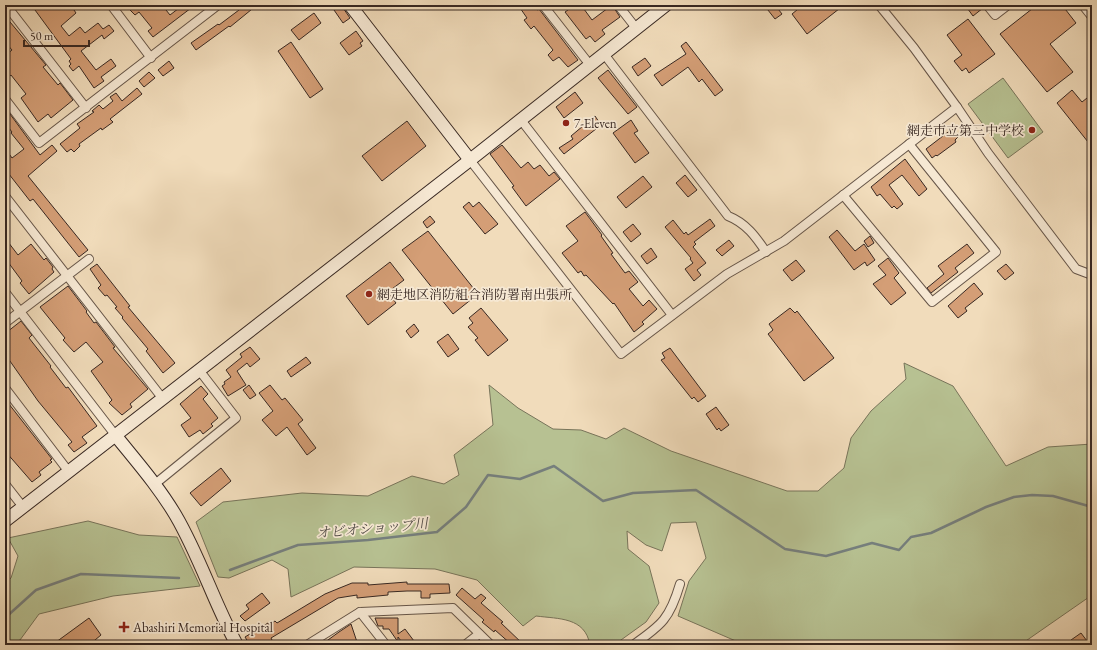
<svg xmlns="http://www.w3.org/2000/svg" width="1097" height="650" font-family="'EB Garamond','Noto Serif JP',serif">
	<rect width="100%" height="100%" fill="#f1dcbb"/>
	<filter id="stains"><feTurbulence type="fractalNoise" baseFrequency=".005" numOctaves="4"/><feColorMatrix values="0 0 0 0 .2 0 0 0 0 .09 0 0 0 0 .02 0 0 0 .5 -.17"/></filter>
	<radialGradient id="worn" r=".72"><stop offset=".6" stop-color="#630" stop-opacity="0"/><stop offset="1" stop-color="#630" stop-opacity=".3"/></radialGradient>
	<g fill="#b7c192" stroke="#78745a">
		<polygon points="1003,78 1043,132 1008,158 968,104"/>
		<path d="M904,363L953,386L1006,466L1048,447L1092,444V595L1020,645H745L678,616L689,581L706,558L696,522L671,523L662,551L646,545L627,531L628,549L649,566L659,603L646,622L614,645H590C585,617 559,619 536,616L523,626L477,580L435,569L354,567L291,597L288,569L272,560L229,578L218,577L196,522L223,502L302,493L368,496L412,476L444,484L459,475L454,455L493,425L489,385L518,408L553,429L581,430L606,439L624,428L671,451L787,491H818L844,468L851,438L871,411L906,379Z"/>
		<polygon points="88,521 139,535 177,537 200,586 113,596 39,614 20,640 5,645 5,583 11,578 18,556 8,538"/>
	</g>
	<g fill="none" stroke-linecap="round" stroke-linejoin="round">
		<g stroke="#767f7d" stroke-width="2.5">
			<polyline points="230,570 298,545 368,540 437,532 466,507 488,475 520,479 554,466 603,501 633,493 696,490 785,549 826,556 872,543 899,550 911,537 931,533 986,507 1014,497 1032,495 1053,496 1092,507"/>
			<polyline points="5,618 36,590 81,574 179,578"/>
		</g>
	</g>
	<g fill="#d49e76" stroke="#382822">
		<polygon points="42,5 81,5 74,10 76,13 61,26 69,36 80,27 85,33 98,23 103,29 109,25 114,31 104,39 102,35 81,51 96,70 111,59 116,66 101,77 104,81 94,88 79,66 73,71 69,66 71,64 69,61 71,59 35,10"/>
		<polygon points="134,5 162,5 170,15 183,5 195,5 153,37 148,31 152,28 139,12 135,15 130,10 135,6"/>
		<polygon points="241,5 257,5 230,27 229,26 196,50 191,43 218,24 219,25 239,10 238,8"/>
		<polygon points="341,5 350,18 343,23 334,10"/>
		<polygon points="518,5 533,5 537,10 539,9 578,60 568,67 559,57 553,61 548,55 553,50 534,26 531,29 524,20 527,18"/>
		<polygon points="564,5 581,5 592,20 612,5 620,17 602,30 605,34 595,42 590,36 586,39 565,12 568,10"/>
		<polygon points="764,5 775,5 782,14 775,19"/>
		<polygon points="803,5 844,5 807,34 792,14"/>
		<polygon points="965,5 982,5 983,8 973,16"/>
		<polygon points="1037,5 1062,5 1076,23 1050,44 1073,72 1047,92 1000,34"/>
		<polygon points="314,13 321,23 299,40 291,30"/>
		<polygon points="5,16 46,65 43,67 58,85 60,83 73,100 51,118 48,114 38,122 21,98 26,94 11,75 9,77 5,72 5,56 12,50 5,42"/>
		<polygon points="968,19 995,54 969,73 966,68 962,71 954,61 962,55 947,35"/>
		<polygon points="356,31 363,41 360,43 362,46 349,55 340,43"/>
		<polygon points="291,42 323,89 310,98 278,51"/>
		<polygon points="686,42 723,90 715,96 702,79 699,82 688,67 662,86 654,75 686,54 681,46"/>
		<polygon points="645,58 651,66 638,76 632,67"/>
		<polygon points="169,61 174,68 163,76 158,70"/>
		<polygon points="608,70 637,107 628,114 598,78"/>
		<polygon points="149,72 155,78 144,87 139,81"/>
		<polygon points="137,88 142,94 110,119 113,122 102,130 101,128 79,144 80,146 74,152 71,149 67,152 60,144 80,128 77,124 94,112 92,111 99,105 103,109 113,101 110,97 116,93 122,101"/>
		<polygon points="1072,90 1082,102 1087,98 1092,105 1092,147 1057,103"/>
		<polygon points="575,92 583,103 564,118 556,107"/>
		<polygon points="10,114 40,155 52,145 57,151 28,176 88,250 79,257 33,199 30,201 5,169 5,148 12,158 24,149 11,133 12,132 5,123 5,118"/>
		<polygon points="595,116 601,125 564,154 559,148 573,139 571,136"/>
		<polygon points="631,120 638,131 634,133 649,153 635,163 613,133"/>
		<polygon points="407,121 426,146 382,181 362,156"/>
		<polygon points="952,129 958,137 955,140 956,142 937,156 936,155 932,158 926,149"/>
		<polygon points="502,145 521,168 528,162 534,169 540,165 549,176 554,172 560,179 526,206 512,187 514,186 490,154"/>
		<polygon points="905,159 927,189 919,196 902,175 889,185 903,204 897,209 894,206 892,208 880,194 877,196 871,187"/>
		<polygon points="685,175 697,190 688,197 676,183"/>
		<polygon points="643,176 652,187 626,208 617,197"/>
		<polygon points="469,202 473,207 479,202 498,224 485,234 463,207"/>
		<polygon points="585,212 602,235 601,236 613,253 611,254 625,273 629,271 638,282 629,289 643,306 649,300 657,309 642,322 644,324 634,332 614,303 613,304 586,275 584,276 581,271 578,273 562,253 578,241 566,226"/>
		<polygon points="430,216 435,222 427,228 423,222"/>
		<polygon points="710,219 715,226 694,242 696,244 693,247 706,263 697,270 701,275 694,281 685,269 693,263 690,259 691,258 665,227 673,220 684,234 686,232 688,235"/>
		<polygon points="633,224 641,234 631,242 623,232"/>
		<polygon points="837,230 855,251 864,244 875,260 867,266 865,262 854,270 829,237"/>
		<polygon points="428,231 478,294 453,314 402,250"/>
		<polygon points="870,236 874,243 868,247 864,241"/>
		<polygon points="5,238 18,255 31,244 44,260 46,258 53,267 52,269 54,272 29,294 20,283 22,281 5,258"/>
		<polygon points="729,240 734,246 722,256 716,250"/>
		<polygon points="967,244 974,253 955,268 958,272 931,293 927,288 944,274 938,266"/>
		<polygon points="651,248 657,257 647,264 641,256"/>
		<polygon points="888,258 899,273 894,278 906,293 891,305 873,284 886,275 878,266"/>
		<polygon points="796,260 805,271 792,281 783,270"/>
		<polygon points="390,262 404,280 388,292 396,303 368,325 346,296"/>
		<polygon points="97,264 130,306 128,307 175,363 163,373 146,351 148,349 122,318 123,317 115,308 117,307 107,295 105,296 98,288 101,285 90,269"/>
		<polygon points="1006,264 1014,273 1005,280 997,271"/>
		<polygon points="974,283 983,294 965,308 967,311 958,318 948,306"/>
		<polygon points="68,286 87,311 86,312 94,323 96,322 115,347 113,348 148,389 130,404 132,407 122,415 109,403 112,400 91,371 103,362 86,342 74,352 63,340 65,338 40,307"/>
		<polygon points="481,308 508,340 488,356 475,340 478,338 468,327 473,323 469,318"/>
		<polygon points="790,308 795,313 797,311 834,358 804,381 768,334 773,330 769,324"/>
		<polygon points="21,321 32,335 29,338 51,366 50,367 66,388 68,387 97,426 82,437 87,443 74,452 68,445 72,442 38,401 5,354 5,338 9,335 7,332"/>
		<polygon points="414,324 419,331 411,338 406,331"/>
		<polygon points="448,334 459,349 448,357 437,342"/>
		<polygon points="250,347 260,359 250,367 247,363 237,371 246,385 228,396 222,386 225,384 224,382 231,377 226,370 242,357 240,354"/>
		<polygon points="670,348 706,396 698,402 694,397 692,399 661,360 665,358 662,353"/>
		<polygon points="306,357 311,363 291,377 287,371"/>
		<polygon points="249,385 256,395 250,399 243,390"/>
		<polygon points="270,385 282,400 285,398 303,420 298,424 316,448 307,455 287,427 276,436 262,420 273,411 259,393"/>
		<polygon points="201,386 208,394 203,399 218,418 211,424 213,426 203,434 200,430 189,437 181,425 191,418 180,404"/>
		<polygon points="5,399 52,459 50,460 52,462 39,472 41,475 32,482 5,451"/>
		<polygon points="716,407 729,425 721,431 719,428 717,430 706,414"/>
		<polygon points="221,468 231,481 201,506 190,493"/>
		<polygon points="407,582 407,584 449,584 450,593 430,594 430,598 421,598 421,591 407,591 388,592 388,595 357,598 357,595 338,598 271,638 272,640 263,645 250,645 245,637 268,623 269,625 275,621 277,623 325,594 352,583 368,583 368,585"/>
		<polygon points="462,588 475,599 481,594 486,598 481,603 503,622 501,623 524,645 512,645 495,630 494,632 482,622 484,620 456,595"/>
		<polygon points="262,593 270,603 245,621 240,616 249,609 246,605"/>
		<polygon points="89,618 101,635 89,645 52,645"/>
		<polygon points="375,618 398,618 398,634 405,629 417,645 404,645 398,637 398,642 389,629 383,629 383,626 378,626"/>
		<polygon points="351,624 358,645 321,645 339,632"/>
		<polygon points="1081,633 1090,645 1075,645 1071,640"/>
	</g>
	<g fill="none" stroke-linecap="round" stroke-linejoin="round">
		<defs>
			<polyline id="lane" points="1080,5 1092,20"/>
			<g id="street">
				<polyline points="6,5 86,108"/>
				<polyline points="111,5 151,58"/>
				<polyline points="543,5 590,65"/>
				<polyline points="618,5 636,28"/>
				<polyline points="987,5 995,15 1008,5"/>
				<path d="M604,54L728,216C746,223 756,237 766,252"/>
				<polyline points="5,99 39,143 218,5"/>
				<polyline points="957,107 988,153 1076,269 1092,275"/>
				<polyline points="521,120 672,315"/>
				<polyline points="470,160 621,354 727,274 784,241 957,107 914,48 879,5"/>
				<polyline points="843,195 932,302 996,252 909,144"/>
				<polyline points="5,196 163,399"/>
				<polyline points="5,292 116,436"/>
				<polyline points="5,323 89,259"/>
				<polyline points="5,388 69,472"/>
				<polyline points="5,484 23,507"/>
				<polyline points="155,484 236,418 199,370"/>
				<polyline points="360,612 386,645"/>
				<polyline points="307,645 360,612 453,608 491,645"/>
				<polyline points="465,645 479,634"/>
				<path d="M633,645C662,625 670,618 680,584"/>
			</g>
			<g id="secondary">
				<polyline points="350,5 470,160"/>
				<path d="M116,436C137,462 159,487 176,516C200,557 214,603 237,645"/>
				<polyline points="5,521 470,160 666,5"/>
			</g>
		</defs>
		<use href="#lane" stroke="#665548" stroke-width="6"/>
		<use href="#street" stroke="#665548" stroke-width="10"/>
		<use href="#secondary" stroke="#382822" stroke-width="14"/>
		<use href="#lane" stroke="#f6e8d3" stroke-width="4"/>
		<use href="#street" stroke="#f6e8d3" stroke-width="8"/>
		<use href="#secondary" stroke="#f6e8d3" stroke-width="12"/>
	</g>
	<g fill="#8f2418" stroke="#f6e8d3" stroke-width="1.5">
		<circle cx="566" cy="123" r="4"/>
		<circle cx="1032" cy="130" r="4"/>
		<circle cx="369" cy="294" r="4"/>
		<path d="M122 621h4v4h4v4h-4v4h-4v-4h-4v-4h4z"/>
	</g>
	<g text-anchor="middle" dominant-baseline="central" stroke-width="3.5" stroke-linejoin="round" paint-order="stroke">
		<g font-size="13" fill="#382822" stroke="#f6e8d3" text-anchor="start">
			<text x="574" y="123">7-Eleven</text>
			<text x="1024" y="130" text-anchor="end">網走市立第三中学校</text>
			<text x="377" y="294">網走地区消防組合消防署南出張所</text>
			<text x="133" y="627">Abashiri Memorial Hospital</text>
		</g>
		<g font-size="14" font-style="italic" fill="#524c48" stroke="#f6e8d3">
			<text transform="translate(372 528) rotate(-5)">オビオショップ川</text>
		</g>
	</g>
	<rect width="1097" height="650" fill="none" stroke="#f1dcbb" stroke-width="20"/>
	<rect x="6" y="6" width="1085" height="638" fill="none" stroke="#382822" stroke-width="2"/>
	<rect x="10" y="10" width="1077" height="630" fill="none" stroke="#382822"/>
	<path d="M24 40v6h65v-6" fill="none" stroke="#382822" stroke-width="2"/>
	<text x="30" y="40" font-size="12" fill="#382822" stroke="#f6e8d3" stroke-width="3" paint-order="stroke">50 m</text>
	<rect width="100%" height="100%" filter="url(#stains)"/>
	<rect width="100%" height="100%" fill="url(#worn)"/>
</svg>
